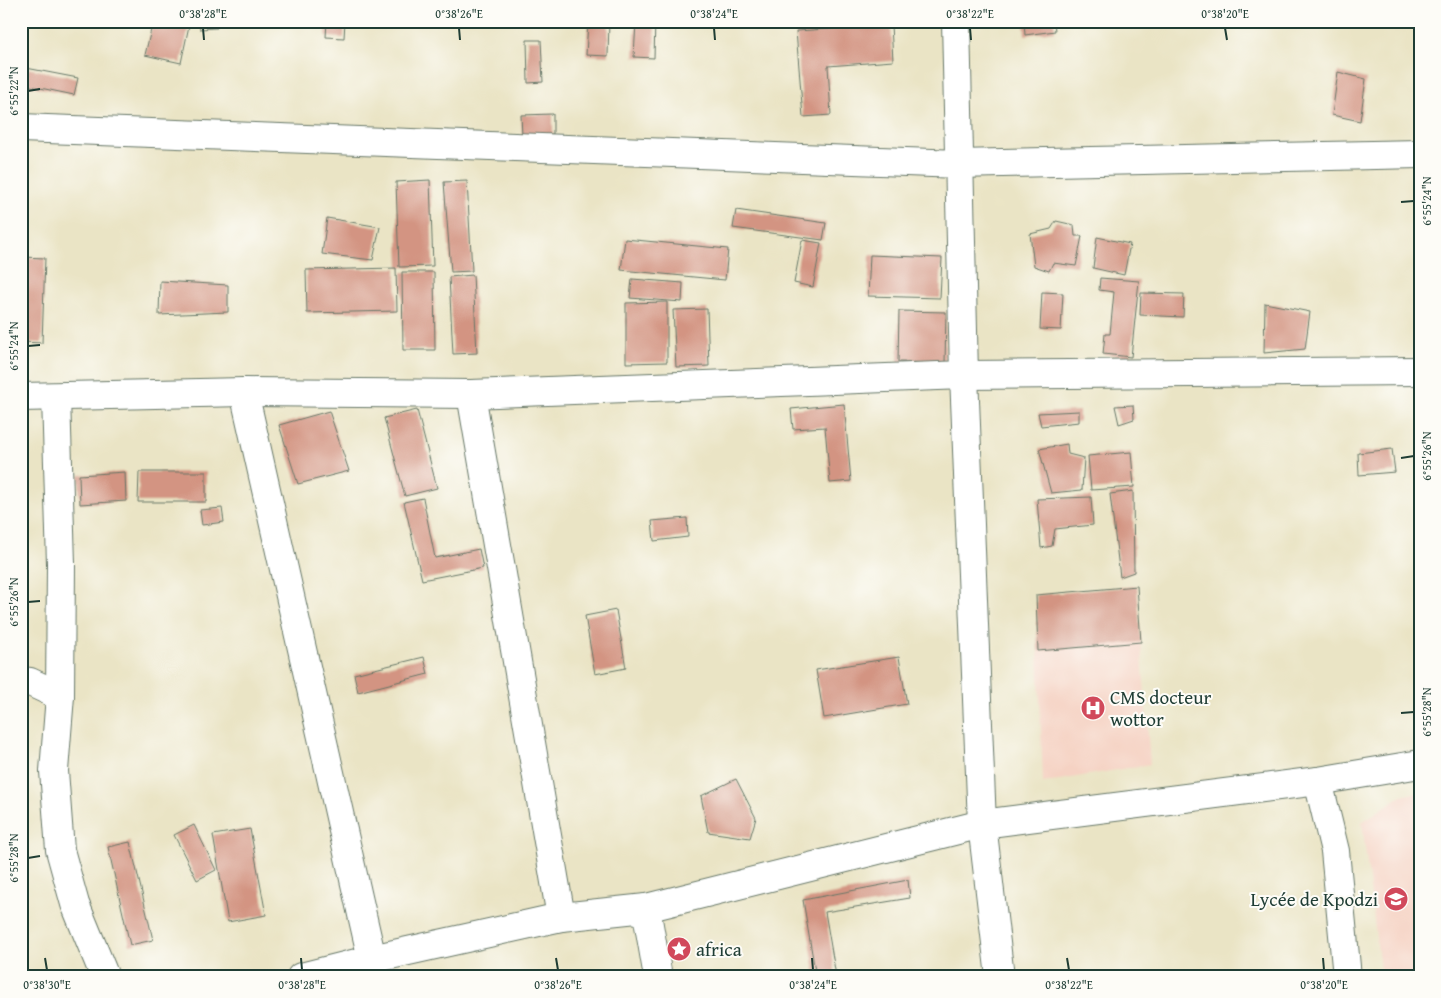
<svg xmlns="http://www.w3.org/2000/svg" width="1441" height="998" font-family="'Gentium Book Plus',serif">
	<rect width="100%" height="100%" fill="#fdfcf7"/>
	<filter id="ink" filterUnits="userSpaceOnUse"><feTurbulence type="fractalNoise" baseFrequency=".02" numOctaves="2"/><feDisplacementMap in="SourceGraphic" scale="10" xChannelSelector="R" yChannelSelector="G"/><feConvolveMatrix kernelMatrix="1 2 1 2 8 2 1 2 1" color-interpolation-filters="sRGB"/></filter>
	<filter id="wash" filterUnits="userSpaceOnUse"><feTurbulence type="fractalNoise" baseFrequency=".0096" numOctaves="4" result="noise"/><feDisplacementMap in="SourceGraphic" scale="20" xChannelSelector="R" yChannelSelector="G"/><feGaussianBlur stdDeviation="1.12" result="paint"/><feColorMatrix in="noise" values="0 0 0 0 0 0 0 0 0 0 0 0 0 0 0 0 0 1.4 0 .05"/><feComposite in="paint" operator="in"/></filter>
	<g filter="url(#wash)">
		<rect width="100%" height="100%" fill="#eae4c5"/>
		<g fill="#f5d2c3">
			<polygon points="1141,642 1150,764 1043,783 1038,651"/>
			<polygon points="1420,792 1420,977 1381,977 1362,822 1401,796"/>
		</g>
		<g id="blocks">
			<g fill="#d39482">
				<polygon points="153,21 190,21 181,63 145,55"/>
				<polygon points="199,21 217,21 217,28 200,29"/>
				<polygon points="327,21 345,21 344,38 326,37"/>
				<polygon points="588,21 609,21 608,56 586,55"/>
				<polygon points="636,21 655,21 654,58 634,57"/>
				<polygon points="1024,21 1054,21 1055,31 1025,35"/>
				<polygon points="891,25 893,61 828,66 831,115 803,117 796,31"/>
				<polygon points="527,40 541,40 543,82 528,83"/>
				<polygon points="21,67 78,78 74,95 21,84"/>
				<polygon points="1338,72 1366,79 1360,121 1332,115"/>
				<polygon points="553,114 553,134 522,136 521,115"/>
				<polygon points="430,180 433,266 399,267 396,182"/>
				<polygon points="467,181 472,271 451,272 444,182"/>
				<polygon points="736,210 826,223 823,240 733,228"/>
				<polygon points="327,218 380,227 373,260 322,254"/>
				<polygon points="1056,221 1074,225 1075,236 1082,236 1076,266 1053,263 1049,271 1034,266 1030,234 1051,229"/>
				<polygon points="1097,237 1130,244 1124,275 1093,268"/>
				<polygon points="625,239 728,249 725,280 621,270"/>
				<polygon points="802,240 821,243 813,287 794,283"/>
				<polygon points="870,255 942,258 940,298 868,296"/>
				<polygon points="21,257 45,258 42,343 21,342"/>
				<polygon points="396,268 397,311 307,313 306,270"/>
				<polygon points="402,272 434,272 435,350 403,350"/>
				<polygon points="473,275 477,353 453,354 449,277"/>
				<polygon points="1100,278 1139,281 1131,357 1103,354 1105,334 1110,334 1114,292 1099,290"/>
				<polygon points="632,279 683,283 682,302 630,298"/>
				<polygon points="160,281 228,285 228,312 159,315"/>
				<polygon points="1042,292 1063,293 1061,330 1040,329"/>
				<polygon points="1141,293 1184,294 1183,317 1140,315"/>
				<polygon points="667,302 667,362 626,363 626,303"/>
				<polygon points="1265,303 1310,312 1305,349 1264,353"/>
				<polygon points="707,309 709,366 676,367 673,310"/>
				<polygon points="899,311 946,312 945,363 898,362"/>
				<polygon points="844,404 851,481 830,483 825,427 793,429 791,409"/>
				<polygon points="1133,405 1134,419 1119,424 1115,406"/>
				<polygon points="417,410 437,488 405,496 384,418"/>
				<polygon points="329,411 349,471 298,484 279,425"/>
				<polygon points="1079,411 1079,422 1041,426 1038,413"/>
				<polygon points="1067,444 1068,454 1084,458 1082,490 1051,493 1039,449"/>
				<polygon points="1392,449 1395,472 1359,475 1358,453"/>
				<polygon points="1131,452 1134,487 1091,490 1088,456"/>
				<polygon points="125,472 126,501 80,504 79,475"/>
				<polygon points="139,472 206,472 206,502 138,502"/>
				<polygon points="1133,491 1134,572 1120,577 1110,494"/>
				<polygon points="1091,497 1093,525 1055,529 1052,546 1041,548 1037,499"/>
				<polygon points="423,498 435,558 479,549 483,568 422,580 404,502"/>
				<polygon points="222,508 224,522 202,525 200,510"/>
				<polygon points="687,518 688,537 654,541 652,521"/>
				<polygon points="1137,586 1141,642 1038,651 1036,595"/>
				<polygon points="616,610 626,668 595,674 585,616"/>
				<polygon points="424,657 428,674 358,692 354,674"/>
				<polygon points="899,657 907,704 824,718 816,670"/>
				<polygon points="736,779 756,818 750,838 708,832 701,796"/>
				<polygon points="194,825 216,870 197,880 174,835"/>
				<polygon points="250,829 266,915 228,922 213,835"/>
				<polygon points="130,842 153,940 130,945 108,847"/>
				<polygon points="908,880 910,898 825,912 836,976 816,977 803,900"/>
			</g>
		</g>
	</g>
	<g filter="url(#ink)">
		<use href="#blocks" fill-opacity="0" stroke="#667767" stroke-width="1"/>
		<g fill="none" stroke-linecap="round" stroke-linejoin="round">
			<defs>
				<g id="street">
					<polyline points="956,21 964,375 982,824 1000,977"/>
					<polyline points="21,128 958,164 1420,154"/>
					<polyline points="244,392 372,959 374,977"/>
					<polyline points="471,394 561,917"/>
					<polyline points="21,397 244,392 471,394 964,375 1420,371"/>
					<polyline points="56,397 61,564 60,696 54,771 60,850 75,904 105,977"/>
					<polyline points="21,681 30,682 60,696"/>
					<polyline points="1318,781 1335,851 1347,977"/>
					<polyline points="646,908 658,977"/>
					<polyline points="301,977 372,959 561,917 646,908 982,824 1318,781 1420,764"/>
				</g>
			</defs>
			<use href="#street" stroke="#667767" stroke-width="30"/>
			<use href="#street" stroke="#fff" stroke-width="28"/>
		</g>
	</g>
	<path fill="none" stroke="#1f3d34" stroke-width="2" d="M203,28L204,40M459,28L460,40M714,28L715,40M970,28L971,40M1225,28L1227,40M28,91L40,89M1401,202L1414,201M28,346L40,345M1401,458L1414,456M28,602L40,601M1401,713L1414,712M28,858L40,856M45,958L47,970M301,958L302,970M556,958L558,970M812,958L813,970M1067,958L1069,970M1323,958L1324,970"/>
	<defs>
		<symbol id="hospital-disc" viewBox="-11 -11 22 22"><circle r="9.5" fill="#d1495b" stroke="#fdfcf7"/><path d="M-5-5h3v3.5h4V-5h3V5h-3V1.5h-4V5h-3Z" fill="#fff"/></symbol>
		<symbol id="school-disc" viewBox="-11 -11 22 22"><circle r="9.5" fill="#d1495b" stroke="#fdfcf7"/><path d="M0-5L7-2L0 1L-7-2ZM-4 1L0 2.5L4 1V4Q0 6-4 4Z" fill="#fff"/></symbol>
		<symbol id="sight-disc" viewBox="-11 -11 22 22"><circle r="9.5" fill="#d1495b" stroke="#fdfcf7"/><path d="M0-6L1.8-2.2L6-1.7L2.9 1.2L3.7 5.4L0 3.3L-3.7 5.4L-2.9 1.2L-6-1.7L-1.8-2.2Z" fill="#fff"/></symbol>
	</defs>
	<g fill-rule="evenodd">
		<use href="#hospital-disc" x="1079" y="694" width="28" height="28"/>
		<use href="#school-disc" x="1382" y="885" width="28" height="28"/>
		<use href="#sight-disc" x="665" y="935" width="28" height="28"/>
	</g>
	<g text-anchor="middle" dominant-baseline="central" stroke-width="4" stroke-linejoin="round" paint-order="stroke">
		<g font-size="19" fill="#1f3d34" stroke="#fdfcf7" text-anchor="start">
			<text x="1110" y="697">CMS docteur<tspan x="1110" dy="22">wottor</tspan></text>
			<text x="1378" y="899" text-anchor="end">Lycée de Kpodzi</text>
			<text x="696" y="949">africa</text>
		</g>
	</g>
	<rect width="1441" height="998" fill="none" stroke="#fdfcf7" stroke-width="55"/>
	<rect x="28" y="28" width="1386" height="942" fill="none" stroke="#1f3d34" stroke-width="2"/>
	<g font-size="12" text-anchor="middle" fill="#1f3d34">
		<text x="203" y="18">0°38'28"E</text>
		<text x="459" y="18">0°38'26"E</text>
		<text x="714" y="18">0°38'24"E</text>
		<text x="970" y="18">0°38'22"E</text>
		<text x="1225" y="18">0°38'20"E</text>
		<text transform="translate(14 91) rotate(-90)" y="4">6°55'22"N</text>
		<text transform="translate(1427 201) rotate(-90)" y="4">6°55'24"N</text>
		<text transform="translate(14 346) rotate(-90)" y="4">6°55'24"N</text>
		<text transform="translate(1427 456) rotate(-90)" y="4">6°55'26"N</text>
		<text transform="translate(14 602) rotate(-90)" y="4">6°55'26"N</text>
		<text transform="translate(1427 712) rotate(-90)" y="4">6°55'28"N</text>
		<text transform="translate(14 858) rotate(-90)" y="4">6°55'28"N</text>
		<text x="47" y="989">0°38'30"E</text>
		<text x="302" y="989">0°38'28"E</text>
		<text x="558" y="989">0°38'26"E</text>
		<text x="813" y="989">0°38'24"E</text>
		<text x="1069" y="989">0°38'22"E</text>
		<text x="1324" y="989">0°38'20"E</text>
	</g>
</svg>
